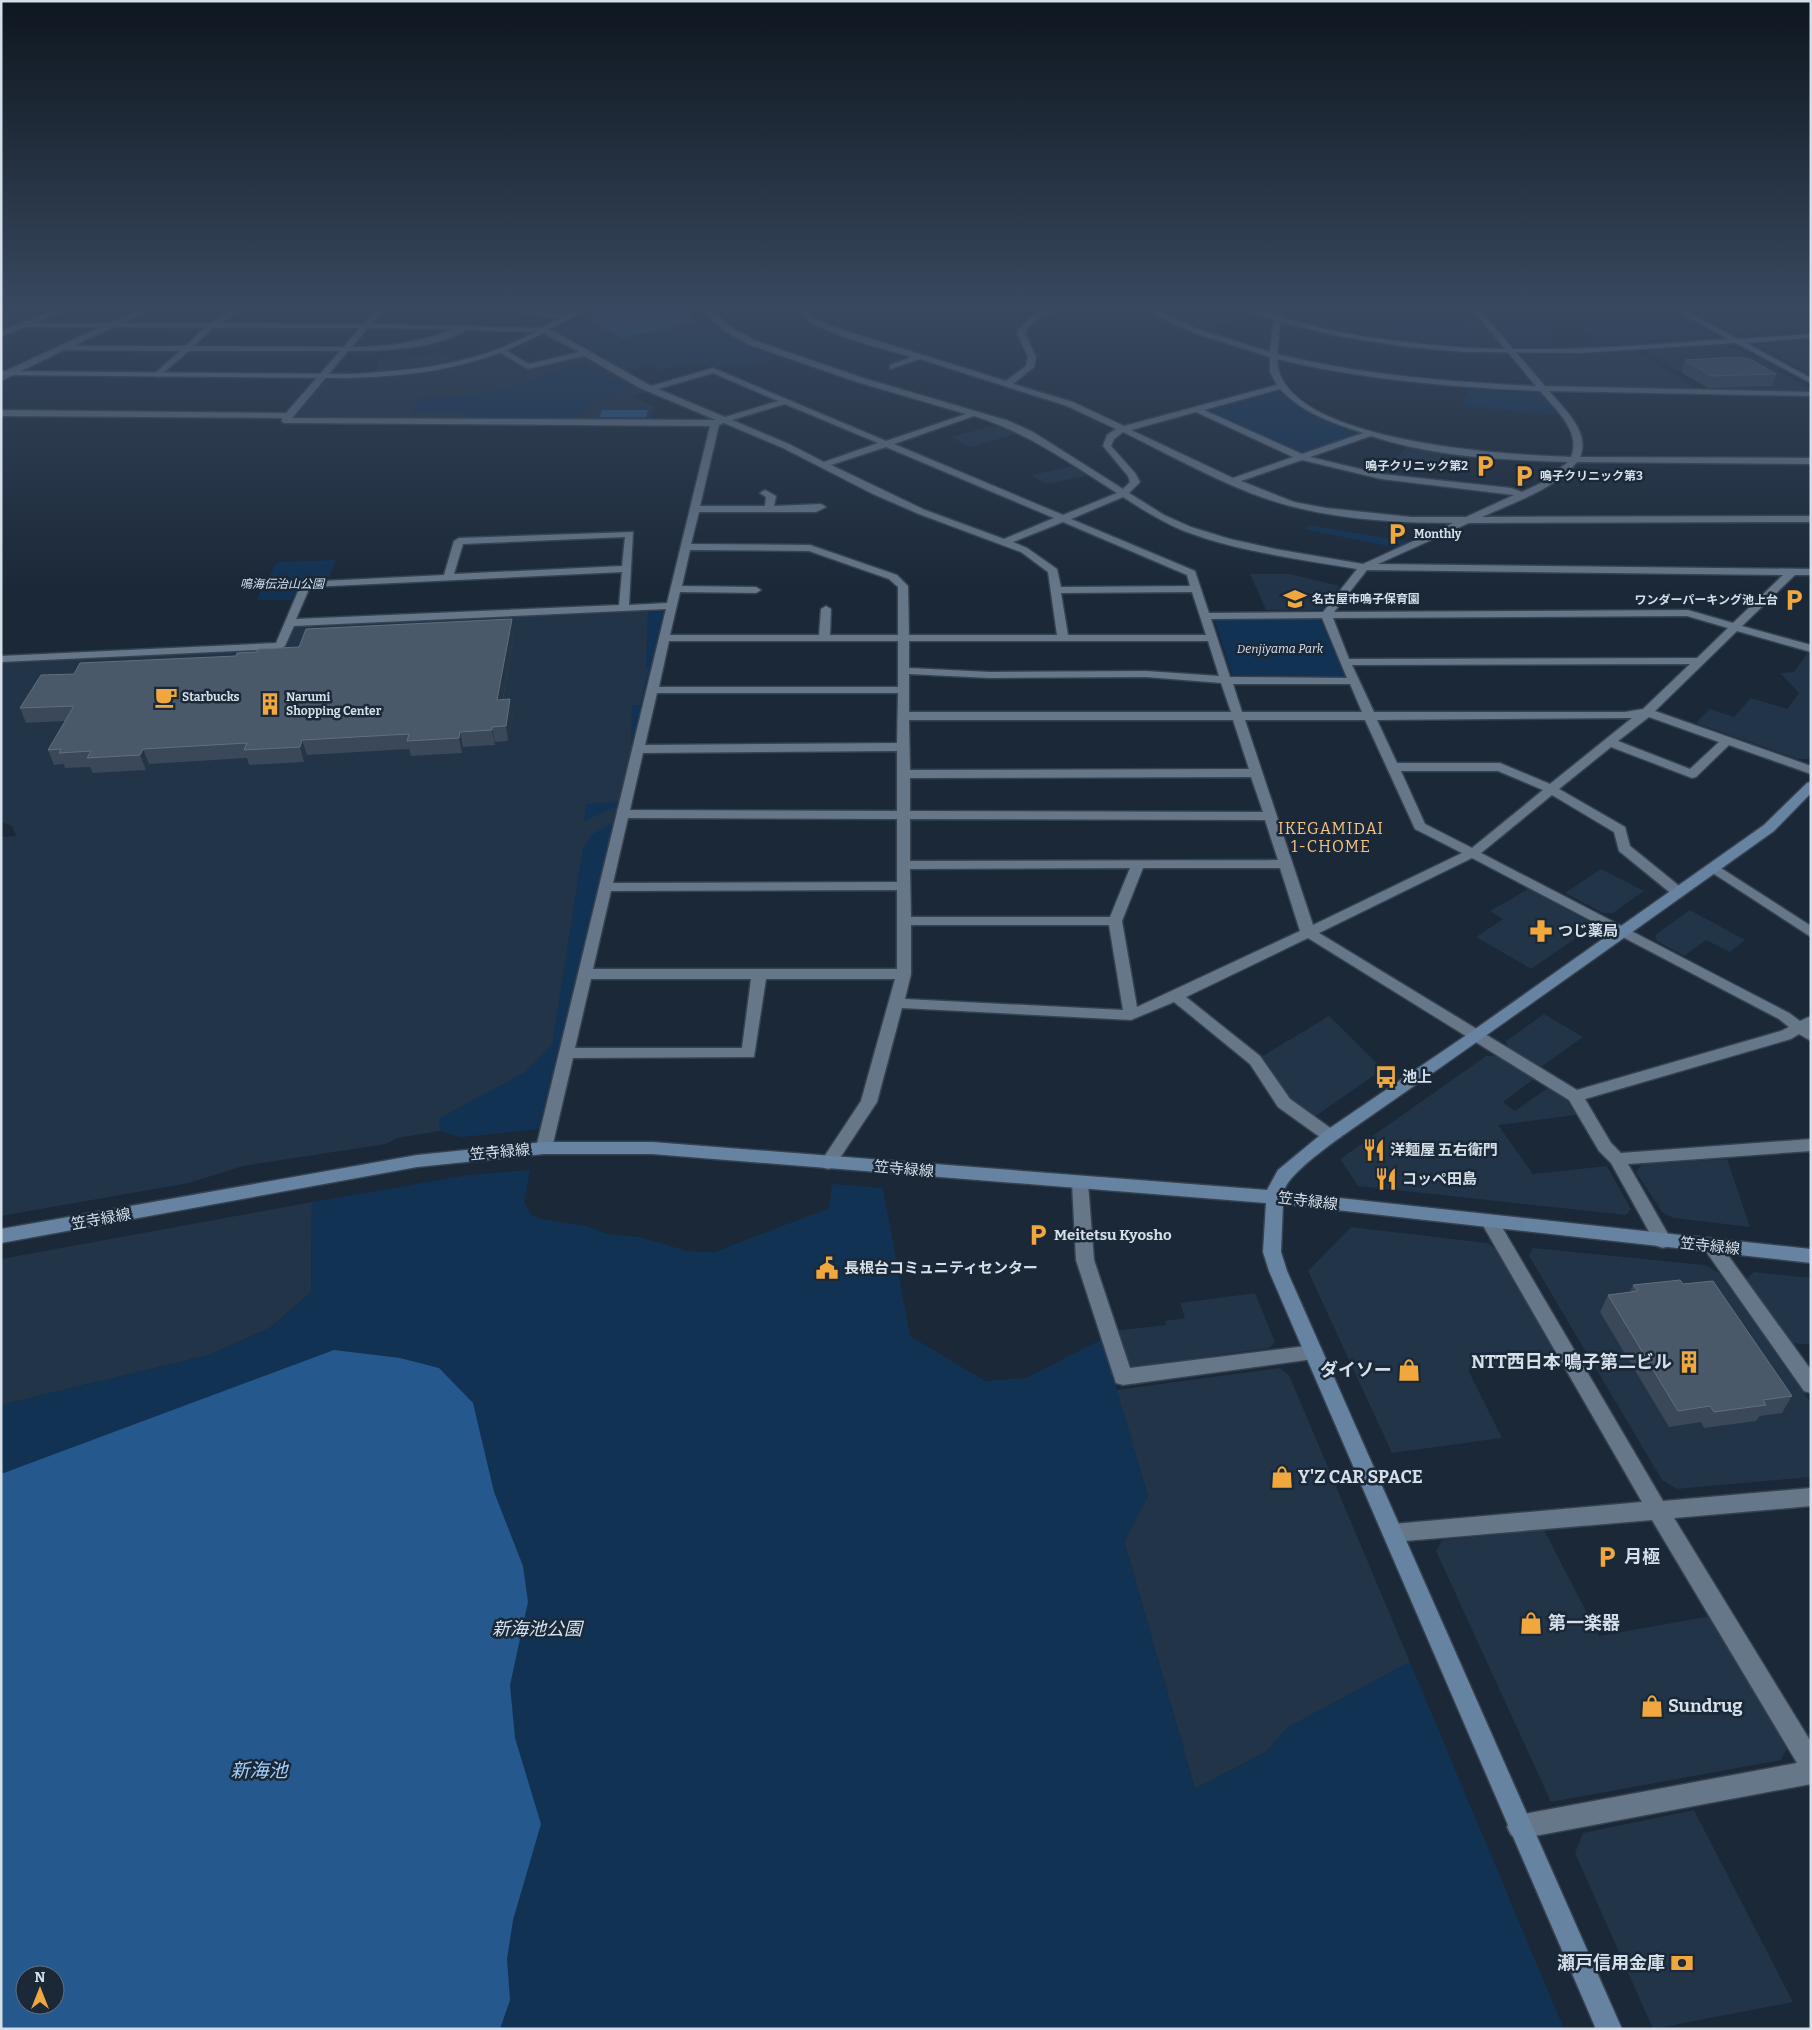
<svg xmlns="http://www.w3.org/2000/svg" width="1812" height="2030" font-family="Bitter,'Noto Sans JP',serif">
	<rect width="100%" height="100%" fill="#1a2838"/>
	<g fill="#213448">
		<polygon points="1226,307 1232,307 1256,316 1200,331 1173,320"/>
		<polygon points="1291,307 1470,307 1502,346 1431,343 1356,332 1294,318 1290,316"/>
		<polygon points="1686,307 1783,307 1811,321 1811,331 1745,335 1736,334"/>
		<polygon points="1811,340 1811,374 1758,345 1760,344"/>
		<polygon points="1724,346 1734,348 1811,389 1811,391 1711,390 1646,351"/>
		<polygon points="1637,351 1695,388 1692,390 1545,386 1521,358"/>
		<polygon points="440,353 456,360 376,372 379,361"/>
		<polygon points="497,355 503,355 525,369 586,357 650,392 632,396 654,407 650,419 294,417 325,380 414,374 461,365"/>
		<polygon points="1002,423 1023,432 971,447 951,437"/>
		<polygon points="1407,446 1428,450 1443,453 1433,468 1394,461"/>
		<polygon points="1074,466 1089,475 1047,484 1031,475"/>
		<polygon points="1250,574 1290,574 1340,586 1322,609 1317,610 1266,610"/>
		<polygon points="657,609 665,613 539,1129 461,1137 440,1131 397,1138 386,1144 243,1166 189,1183 1,1216 1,837 16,836 12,826 1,822 1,663 286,648 293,628 301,625"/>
		<polygon points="1809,651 1811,755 1808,759 1798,759 1696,723 1710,709 1734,717 1751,698 1787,709 1799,693 1780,673 1794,672"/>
		<polygon points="1601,869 1644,891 1613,913 1603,913 1565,893"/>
		<polygon points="1528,889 1590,922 1592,927 1531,969 1476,937 1503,919 1490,911"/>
		<polygon points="1690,910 1745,940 1730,952 1706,940 1684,956 1657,941 1655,935"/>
		<polygon points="1544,1014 1583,1037 1541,1067 1508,1047 1506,1041"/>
		<polygon points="1329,1016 1383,1069 1313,1118 1288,1101 1259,1058"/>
		<polygon points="1486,1056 1497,1056 1534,1079 1503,1102 1515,1111 1549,1087 1566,1098 1576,1115 1498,1125 1533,1174 1607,1166 1631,1209 1626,1215 1358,1186 1340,1159"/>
		<polygon points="1727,1159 1750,1227 1673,1218 1662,1212 1636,1172 1642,1164"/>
		<polygon points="312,1202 311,1292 270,1328 209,1355 1,1405 1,1259"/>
		<polygon points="1351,1227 1487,1243 1496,1249 1559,1358 1468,1370 1502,1438 1392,1453 1308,1271"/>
		<polygon points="1533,1248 1705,1265 1719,1273 1811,1403 1811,1477 1677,1489 1662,1480 1529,1256"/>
		<polygon points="1754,1272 1811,1278 1811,1345 1793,1343 1746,1279"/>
		<polygon points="1255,1293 1275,1342 1270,1348 1133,1367 1121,1359 1113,1331 1166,1325 1165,1321 1185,1318 1180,1303"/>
		<polygon points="1280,1368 1289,1375 1410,1662 1287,1728 1266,1752 1195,1789 1124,1541 1148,1496 1116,1390"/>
		<polygon points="1544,1530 1599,1636 1711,1616 1787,1749 1781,1760 1551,1802 1436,1551 1442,1540"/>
		<polygon points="1694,1810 1793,2002 1653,2029 1575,1853 1583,1833"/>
	</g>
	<g fill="#123253" fill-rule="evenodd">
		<path d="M593,307H705C708,333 759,349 781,356L753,365L718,366L687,363L661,370L651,365L625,373L552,331Z"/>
		<path d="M949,307H977L975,312C983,319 990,316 1000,315L996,307H1006L1009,309L1005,315L1017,322L1003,320L970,323L963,317L948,311Z"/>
		<path d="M1321,307H1397L1458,312L1469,339C1420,340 1368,333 1320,318Z"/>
		<polygon points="1478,307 1660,307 1712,335 1711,337 1592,345 1585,329 1554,327 1554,336 1561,347 1516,348 1511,346"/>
		<polygon points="587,364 629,388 626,392 608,396 611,398 588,403 595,407 584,410 581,417 467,417 468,413 410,413 420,397 451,397 493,391 528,383 547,373"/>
		<polygon points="1468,389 1541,394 1558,415 1465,406 1464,396 1468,396"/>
		<polygon points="1271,391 1280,392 1309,413 1356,432 1359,435 1305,453 1299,453 1206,409"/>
		<polygon points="1309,525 1411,542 1397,548 1304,529"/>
		<polygon points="336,560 328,580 301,581 292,600 256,600 277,562"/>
		<polygon points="648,609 657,609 665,613 631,749 632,705 640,705 649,667 646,667"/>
		<polygon points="1220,618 1315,619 1321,621 1345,676 1342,679 1240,679 1233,677 1215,621"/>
		<polygon points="618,802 617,806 584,821 586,804"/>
		<polygon points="613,822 539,1129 461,1137 440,1131 439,1119 442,1117 525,1072 552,1045 583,848 593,834"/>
		<path d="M530,1170L524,1201L531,1215L543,1219L586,1226L607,1234L640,1237L687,1251L715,1252L829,1208L832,1184L883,1188L910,1336L985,1381L1026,1378L1102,1339L1148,1496L1124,1541L1195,1789L1266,1752L1287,1728L1410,1662L1564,2029H1V1405L209,1355L270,1328L311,1292L312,1202L468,1175ZM25,1975H55V2005H25Z"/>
	</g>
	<g fill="#25588d" fill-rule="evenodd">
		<polygon points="607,307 687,307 693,323 622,338 586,319"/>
		<polygon points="602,410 648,410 646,417 599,417"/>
		<path d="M334,1350L400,1358L439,1368L473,1403L494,1492L523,1566L528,1602L510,1685L515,1738L541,1824L513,1920L507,1959L510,2000L500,2029H1V1474ZM25,1975H55V2005H25Z"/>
	</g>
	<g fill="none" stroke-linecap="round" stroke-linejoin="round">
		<defs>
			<g id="street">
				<polygon points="1,307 10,307 1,312"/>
				<path d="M63,307H72L35,323H111L147,307H155L123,323H210L238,307H245L221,323L364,324L379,307H385L372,324L542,328L555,332L651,386L713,368L886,441L966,414L857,382L750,345L726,332L711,318L705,307H712L717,315L732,328L756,341L863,378L1009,421L1033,432L1123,489L1130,482L1128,476L1103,446L1107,435L1116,429L1067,406L920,359L890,369V365L912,357C892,351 798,329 798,307H805L809,315L830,326L1006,381L1026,366L1028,357L1017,333C1030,309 1057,307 1081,307L1078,309C1058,311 1035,313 1025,333L1036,357L1034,367L1013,384L1073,402L1124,426L1277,385L1270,372V357L1194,333L1139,307H1147L1200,330L1270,352L1275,307H1282L1277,354C1362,375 1449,382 1536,386L1470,307H1477L1545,386L1811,392V396L1549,391C1563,408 1591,432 1580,457L1811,458V464L1577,462C1554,490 1514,502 1482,517L1811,516V522L1469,523L1378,564L1811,569V575H1795L1742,626L1811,645V652L1737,631L1655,711L1811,766V774L1729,745L1696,777L1692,778L1611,747L1559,789L1625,827L1630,846L1683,889L1685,892L1683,895H1673L1619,851L1614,832L1552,795L1481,853L1789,1013L1800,1021L1811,1016V1041L1799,1034L1791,1039L1585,1099L1611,1143L1621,1153L1811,1139V1151L1628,1164L1672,1241L1669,1246L1663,1248L1657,1246L1611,1163L1599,1151L1569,1100L1308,938L1186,997L1260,1056L1290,1099L1336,1132L1338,1136L1336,1140H1324L1278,1107L1250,1064L1174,1002L1131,1020L902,1008L877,1102L834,1167L828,1169L822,1167L820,1163L861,1101L895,979H766L754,1057L573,1058L552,1148L550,1152H538L536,1148L666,609L294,626L285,646L280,649L1,662V656L276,643L302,582L444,575L454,541L459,538L633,532L629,605L667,603L710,426L285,423L282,422V418L1,416V410L286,413L340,351H189L158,377L154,375L155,373L180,351L64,350L1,381V375L5,371L101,327H25L1,336V331ZM113,327L205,328L185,346H74ZM213,328H360L344,347L194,346ZM368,328L455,329C417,342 393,347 352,347ZM465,330L541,332L579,352L529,364L504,349L497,351L528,369L584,356L640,388L716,420L292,418L348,351C379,351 440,349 465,330ZM1277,359C1364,380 1451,387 1540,391C1554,408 1582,431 1571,457C1511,455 1278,443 1277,359ZM713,373L778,401L725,417L658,389ZM1280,389C1302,413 1333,423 1363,433L1302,454L1204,410ZM785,404L878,443L824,462L789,444L732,420ZM1196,412L1293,457L1233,478L1131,430ZM974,416C1027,432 1071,464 1117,493L1063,515L894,444ZM724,423L783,448L873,494L919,514L1021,552L1048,572L1057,635H909L908,586L897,575L810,545L691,544L699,512H816L826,507L821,504L774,506L776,496L765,490L760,493L766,497L765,506H700L719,425ZM1123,432C1176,458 1233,491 1290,506C1343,520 1400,523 1453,523L1363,564L1275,549L1230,539L1191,527L1164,515L1129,493L1140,482L1135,473L1111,446L1114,439ZM1371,436C1434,457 1502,460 1568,462L1541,483L1522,492L1511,488L1381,474L1310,457ZM886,447L1054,518L1004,539L925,510L831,465ZM1302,460L1381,479L1514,495L1466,517H1411L1326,508L1294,502L1241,481ZM1123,497C1143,510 1162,522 1184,531C1239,552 1300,559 1357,569L1323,612L1209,613L1195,571L1071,519ZM1063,522L1187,575L1190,586L1061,587L1057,569L1027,548L1013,542ZM625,537L622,566L454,574L463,544ZM690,550L809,551L889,579L898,587V635H830L831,609L826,606L821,609L819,635H670L680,592L756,593L761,590L756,587L682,586ZM1367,570L1783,575L1733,623L1688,610L1334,612ZM622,572L619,605L296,619L310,587ZM1192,592L1206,635H1068L1061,593ZM1687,616L1728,628L1697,658L1349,659L1333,618ZM1322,618L1347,678L1230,677L1211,619ZM669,641H898V687H659ZM909,641H1208L1219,676L1146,671L990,672L909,668ZM1690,664L1643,709L1625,712H1374L1352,665ZM909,674L990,678L1146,677L1221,683L1231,712H909ZM1233,684H1350L1362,712H1242ZM657,693H898L897,743L645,745ZM1649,717L1719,742L1690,769L1618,741ZM1632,718L1550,784L1500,763H1397L1377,720ZM909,720H1233L1249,769L910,770ZM1245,720H1365L1415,829L1462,853L1313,925ZM897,751V811L630,810L643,753ZM1401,771H1498L1543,790L1472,848L1425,824ZM1251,777L1263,812L910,811V778ZM628,818L897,819V882L613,883ZM910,819L1265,820L1278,860L910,861ZM1472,858L1779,1019L1789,1027L1781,1031L1577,1090L1319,933ZM1130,868L1110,917H911L910,869ZM1143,868H1280L1300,931L1137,1007L1122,921ZM897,890V969H593L611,891ZM911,925H1109L1123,1010L905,999L911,974ZM591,979H751L742,1048H575Z"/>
				<polygon points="492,307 508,307 570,317 566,319"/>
				<polygon points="1797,307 1811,309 1811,314 1798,309"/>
				<polygon points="1713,863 1811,926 1811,937 1708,870 1706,867"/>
				<polygon points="1080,1177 1086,1179 1088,1183 1094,1260 1130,1368 1314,1345 1321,1348 1323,1353 1321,1358 1123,1385 1116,1383 1076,1260 1072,1183 1074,1179"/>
				<polygon points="1490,1215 1496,1217 1663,1501 1811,1488 1811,1506 1674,1518 1811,1742 1811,1784 1519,1839 1511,1835 1507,1827 1511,1819 1519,1815 1797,1763 1652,1520 1393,1542 1386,1540 1383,1533 1386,1526 1393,1524 1642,1502 1481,1222 1484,1217"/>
				<polygon points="1711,1238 1717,1240 1811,1370 1811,1393 1804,1391 1705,1250 1702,1245 1705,1240"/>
			</g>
			<g id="secondary">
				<path d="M580,307H589C579,316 564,321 552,328C485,366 428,375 351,378L1,375V371L351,374C401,371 451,367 498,349C527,338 553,321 580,307Z"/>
				<path d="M1240,307C1258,305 1281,318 1298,322C1334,332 1370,338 1406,342C1513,356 1622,347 1728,339L1670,307H1678L1738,339L1811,334V338L1746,343L1811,378V383L1736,343L1580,353L1464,352L1407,347L1337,336L1280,322Z"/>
				<path d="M1811,782V793L1774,831C1638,928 1502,1025 1365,1120C1348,1132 1286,1173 1284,1192L1811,1249V1263L1283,1204L1281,1252L1287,1271L1622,2029H1596L1269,1271L1263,1252L1266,1203L652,1154H544L417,1167L1,1243V1229L417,1155L544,1142H652L1267,1190L1278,1170L1324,1132L1471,1032L1764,825L1807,783Z"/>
			</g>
		</defs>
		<use href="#street" stroke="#364250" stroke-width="3"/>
		<use href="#secondary" stroke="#364250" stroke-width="3"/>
		<use href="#street" fill="#66778a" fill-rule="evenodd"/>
		<use href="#secondary" fill="#6783a2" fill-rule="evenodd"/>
	</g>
	<g fill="#3a4859">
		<polygon points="1685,360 1776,374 1772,386 1708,388 1681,372"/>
		<polygon points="514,633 503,700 513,714 508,741 495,742 495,745 463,747 462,753 411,756 409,749 307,755 304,762 249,765 247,758 149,764 146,770 93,773 90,767 65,768 64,764 54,765 48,750 65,721 26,723 20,708 74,674 236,656 299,647"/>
		<polygon points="1683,1284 1792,1396 1782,1413 1760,1416 1756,1421 1704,1428 1701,1422 1669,1427 1600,1312 1608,1295 1630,1292 1633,1285"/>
	</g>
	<g fill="#263545">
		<polygon points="512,619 514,633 500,715 497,700"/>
		<polygon points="510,699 513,714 508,741 506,726"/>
		<polygon points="492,727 495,742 495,745 492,730"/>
		<polygon points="460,732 463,747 462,753 459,738"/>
		<polygon points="302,740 307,755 304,762 300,747"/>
		<polygon points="143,749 149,764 146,770 140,755"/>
	</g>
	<g fill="#4a5969" stroke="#606e7d">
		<polygon points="1737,357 1750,359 1776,374 1711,376 1685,360"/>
		<polygon points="512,619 497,700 510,699 506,726 492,727 492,730 460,732 459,738 407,741 409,734 302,740 300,747 244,750 247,743 143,749 140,755 87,758 91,751 59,753 61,749 48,750 74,706 20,708 41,675 74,674 80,663 236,656 237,653 257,652 258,649 299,647 306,629"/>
		<polygon points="1680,1280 1683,1284 1713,1281 1792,1396 1763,1400 1766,1405 1714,1412 1710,1406 1678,1411 1608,1295 1638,1291 1633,1285"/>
	</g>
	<linearGradient id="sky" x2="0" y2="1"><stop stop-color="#0e161f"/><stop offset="0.52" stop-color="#38485e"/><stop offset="1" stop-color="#38485e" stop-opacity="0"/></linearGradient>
	<rect width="1812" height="591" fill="url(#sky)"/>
	<defs>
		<symbol id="parking-bare" viewBox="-9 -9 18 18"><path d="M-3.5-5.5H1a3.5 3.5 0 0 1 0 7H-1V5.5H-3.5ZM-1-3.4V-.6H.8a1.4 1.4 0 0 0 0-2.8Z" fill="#efa73e" stroke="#1a2838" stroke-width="2.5" paint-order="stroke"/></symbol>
		<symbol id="school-bare" viewBox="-9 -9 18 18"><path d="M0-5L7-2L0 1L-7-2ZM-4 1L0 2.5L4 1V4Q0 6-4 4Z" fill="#efa73e" stroke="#1a2838" stroke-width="2.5" paint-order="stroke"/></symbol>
		<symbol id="cafe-bare" viewBox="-9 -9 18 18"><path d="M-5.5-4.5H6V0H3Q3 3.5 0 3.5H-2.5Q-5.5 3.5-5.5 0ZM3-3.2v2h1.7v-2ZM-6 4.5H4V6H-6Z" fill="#efa73e" stroke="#1a2838" stroke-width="2.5" paint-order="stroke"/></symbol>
		<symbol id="building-bare" viewBox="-9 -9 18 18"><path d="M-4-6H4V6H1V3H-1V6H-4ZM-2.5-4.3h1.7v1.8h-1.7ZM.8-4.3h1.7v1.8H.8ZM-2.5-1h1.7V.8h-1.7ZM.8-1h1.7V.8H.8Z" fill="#efa73e" stroke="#1a2838" stroke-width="2.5" paint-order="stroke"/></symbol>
		<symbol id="pharmacy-bare" viewBox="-9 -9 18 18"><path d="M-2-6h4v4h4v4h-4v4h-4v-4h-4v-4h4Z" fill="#efa73e" stroke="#1a2838" stroke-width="2.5" paint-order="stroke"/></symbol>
		<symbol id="bus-bare" viewBox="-9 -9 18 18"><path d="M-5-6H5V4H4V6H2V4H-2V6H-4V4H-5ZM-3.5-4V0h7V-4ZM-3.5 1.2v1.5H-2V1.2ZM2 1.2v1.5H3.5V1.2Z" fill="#efa73e" stroke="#1a2838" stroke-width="2.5" paint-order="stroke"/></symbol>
		<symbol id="restaurant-bare" viewBox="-9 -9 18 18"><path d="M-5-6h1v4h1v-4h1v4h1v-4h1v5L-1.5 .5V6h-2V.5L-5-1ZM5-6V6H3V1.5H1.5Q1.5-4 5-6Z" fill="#efa73e" stroke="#1a2838" stroke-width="2.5" paint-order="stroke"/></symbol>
		<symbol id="civic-bare" viewBox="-9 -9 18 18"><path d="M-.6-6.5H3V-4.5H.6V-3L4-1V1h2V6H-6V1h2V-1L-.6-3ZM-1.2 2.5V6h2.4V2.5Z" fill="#efa73e" stroke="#1a2838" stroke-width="2.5" paint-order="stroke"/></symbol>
		<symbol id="shop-bare" viewBox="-9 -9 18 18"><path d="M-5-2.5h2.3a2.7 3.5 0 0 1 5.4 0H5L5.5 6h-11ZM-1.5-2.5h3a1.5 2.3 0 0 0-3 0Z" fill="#efa73e" stroke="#1a2838" stroke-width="2.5" paint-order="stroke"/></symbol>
		<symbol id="bank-bare" viewBox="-9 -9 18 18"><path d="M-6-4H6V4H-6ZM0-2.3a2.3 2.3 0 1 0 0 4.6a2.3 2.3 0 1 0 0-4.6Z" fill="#efa73e" stroke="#1a2838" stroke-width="2.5" paint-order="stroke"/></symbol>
	</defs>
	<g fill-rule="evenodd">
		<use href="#parking-bare" x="1469" y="450" width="32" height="32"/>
		<use href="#parking-bare" x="1508" y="460" width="32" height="32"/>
		<use href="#parking-bare" x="1381" y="518" width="32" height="32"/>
		<use href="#school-bare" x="1279" y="583" width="32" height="32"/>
		<use href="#parking-bare" x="1778" y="584" width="32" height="32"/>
		<use href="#cafe-bare" x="150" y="681" width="32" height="32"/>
		<use href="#building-bare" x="254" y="688" width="32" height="32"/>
		<use href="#pharmacy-bare" x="1525" y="915" width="32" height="32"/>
		<use href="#bus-bare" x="1370" y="1061" width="32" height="32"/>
		<use href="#restaurant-bare" x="1358" y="1134" width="32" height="32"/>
		<use href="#restaurant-bare" x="1370" y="1163" width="32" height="32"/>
		<use href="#parking-bare" x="1022" y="1219" width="32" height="32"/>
		<use href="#civic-bare" x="811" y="1252" width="32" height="32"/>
		<use href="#building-bare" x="1673" y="1346" width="32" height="32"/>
		<use href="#shop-bare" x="1393" y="1354" width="32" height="32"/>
		<use href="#shop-bare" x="1266" y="1461" width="32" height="32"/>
		<use href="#parking-bare" x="1591" y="1541" width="32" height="32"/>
		<use href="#shop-bare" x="1515" y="1607" width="32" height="32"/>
		<use href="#shop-bare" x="1636" y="1690" width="32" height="32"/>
		<use href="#bank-bare" x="1666" y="1947" width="32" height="32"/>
	</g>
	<g text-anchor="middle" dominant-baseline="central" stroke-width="5" stroke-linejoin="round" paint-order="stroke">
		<g font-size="12" font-weight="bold" fill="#d5dfea" stroke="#1a2838" text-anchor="start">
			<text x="1468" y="466" text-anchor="end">鳴子クリニック第2</text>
			<text x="1540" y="476">鳴子クリニック第3</text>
			<text x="1414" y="534">Monthly</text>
			<text x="1312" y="599">名古屋市鳴子保育園</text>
			<text x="1778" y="600" text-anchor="end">ワンダーパーキング池上台</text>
			<text x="182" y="697">Starbucks</text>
			<text x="286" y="697">Narumi<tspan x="286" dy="14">Shopping Center</tspan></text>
		</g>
		<g font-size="12" font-style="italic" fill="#d5e3f3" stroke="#1a2838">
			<text x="282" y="584">鳴海伝治山公園</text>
			<text x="1280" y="649">Denjiyama Park</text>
		</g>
		<g font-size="15" font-weight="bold" fill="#d5dfea" stroke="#1a2838" text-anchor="start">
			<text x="1558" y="931">つじ薬局</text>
			<text x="1402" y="1077">池上</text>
			<text x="1390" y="1150">洋麺屋 五右衛門</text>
			<text x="1402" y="1179">コッペ田島</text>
			<text x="1054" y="1235">Meitetsu Kyosho</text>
			<text x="844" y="1268">長根台コミュニティセンター</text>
		</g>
		<g font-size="15" fill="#d5dfea" stroke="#1a2838">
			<text transform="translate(500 1152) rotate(-5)">笠寺緑線</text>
			<text transform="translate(904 1169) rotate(5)">笠寺緑線</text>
			<text transform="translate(1308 1201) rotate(7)">笠寺緑線</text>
			<text transform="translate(101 1219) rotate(-10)">笠寺緑線</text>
			<text transform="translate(1710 1246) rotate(6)">笠寺緑線</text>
		</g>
		<g font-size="16" letter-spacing="1" fill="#f7c484" stroke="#1a2838">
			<text x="1331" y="828">IKEGAMIDAI<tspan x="1331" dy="18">1-CHOME</tspan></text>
		</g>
		<g font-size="18" font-weight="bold" fill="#d5dfea" stroke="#1a2838" text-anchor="start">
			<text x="1672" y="1362" text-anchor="end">NTT西日本 鳴子第二ビル</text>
			<text x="1392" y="1370" text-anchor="end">ダイソー</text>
			<text x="1298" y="1477">Y'Z CAR SPACE</text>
			<text x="1624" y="1557">月極</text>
			<text x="1548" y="1623">第一楽器</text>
			<text x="1668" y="1706">Sundrug</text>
			<text x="1665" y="1963" text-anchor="end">瀬戸信用金庫</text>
		</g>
		<g font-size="18" font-style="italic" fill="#d5e3f3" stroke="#1a2838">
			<text x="537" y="1629">新海池公園</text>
		</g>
		<g font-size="19" font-style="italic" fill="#a6cffe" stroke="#1a2838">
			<text x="259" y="1770">新海池</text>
		</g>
	</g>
	<rect width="1812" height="2030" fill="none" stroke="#d5dfea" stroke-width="5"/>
	<g transform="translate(40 1990)"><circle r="24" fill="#1a2838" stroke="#65717f"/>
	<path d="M0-4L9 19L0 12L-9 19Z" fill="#efa73e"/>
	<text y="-8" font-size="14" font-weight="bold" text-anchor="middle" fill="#d5dfea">N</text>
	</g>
</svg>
